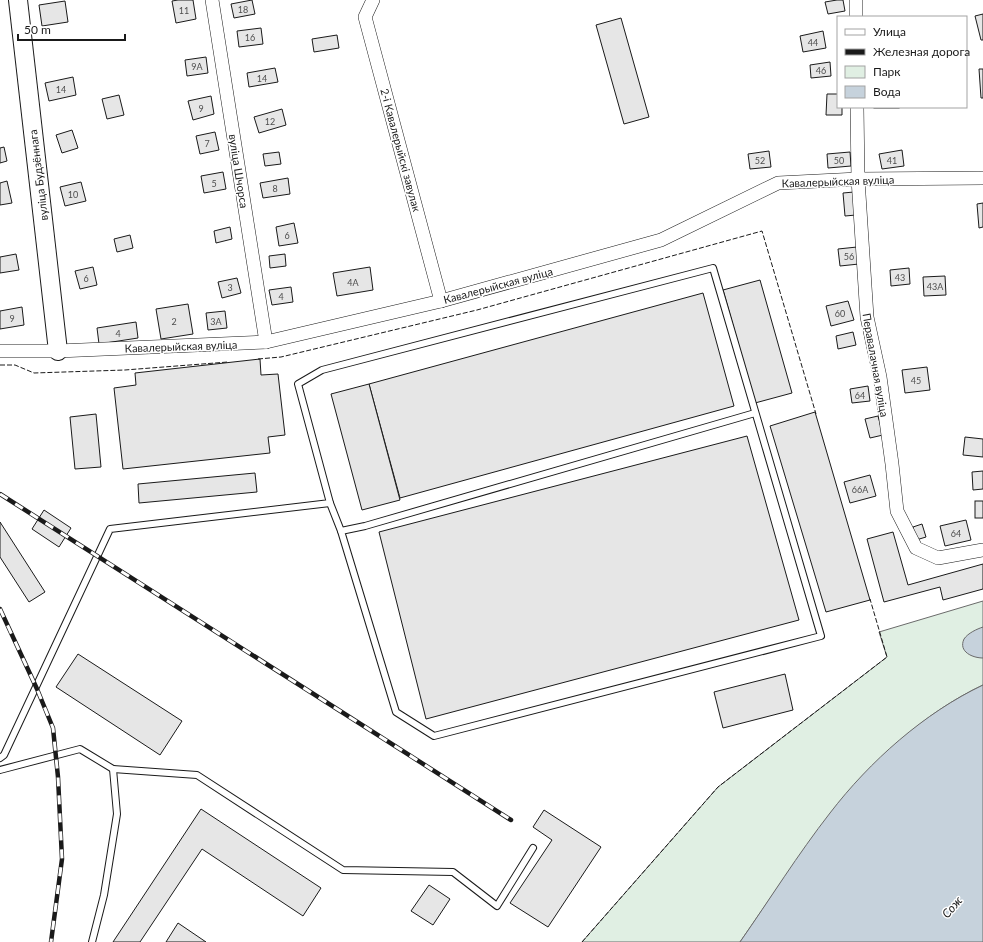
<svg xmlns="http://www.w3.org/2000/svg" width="983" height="942" font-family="Lato,sans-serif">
	<rect width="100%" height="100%" fill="#fff"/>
	<path fill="#e0efe3" stroke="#6a6a6a" d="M983,601V685C873,737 807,846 740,942H582L718,787L887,657L879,632Z"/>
	<g fill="#c6d2dc" stroke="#6a6a6a">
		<path d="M983,627V658C973,658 958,652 964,639C968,633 977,629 983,627Z"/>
		<path d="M983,685V942H740C770,899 798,854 830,813C870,761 924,713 983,685Z"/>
	</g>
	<g fill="#e6e6e6" stroke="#1a1a1a">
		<polygon points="178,0 193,0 196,19 176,23 172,1"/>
		<polygon points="252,0 255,14 234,18 231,4"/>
		<polygon points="837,0 843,0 845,11 828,14 825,2"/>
		<polygon points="65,1 68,22 42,26 39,5"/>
		<polygon points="983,14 983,40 981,40 975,16"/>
		<polygon points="621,18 649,117 624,124 596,25"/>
		<polygon points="261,28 263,44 239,47 237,31"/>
		<polygon points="823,31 826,48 803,52 800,36"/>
		<polygon points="337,35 339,48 314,52 312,39"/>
		<polygon points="206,57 208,73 187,76 185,60"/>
		<polygon points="830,62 831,76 811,78 810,65"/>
		<polygon points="275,68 278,82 249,87 247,73"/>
		<polygon points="979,69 983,69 983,98 981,98"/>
		<polygon points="73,77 76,95 49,101 45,83"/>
		<polygon points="827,94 838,94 838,107 842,107 842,115 826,115"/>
		<polygon points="119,95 124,115 107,119 102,99"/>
		<polygon points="211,96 214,114 193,120 188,101"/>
		<rect x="874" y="107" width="25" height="1"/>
		<polygon points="282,109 286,125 259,133 254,117"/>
		<polygon points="72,130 78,148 62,153 56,135"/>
		<polygon points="215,132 219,150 200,154 196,136"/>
		<polygon points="4,147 7,161 0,163 0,148"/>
		<polygon points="902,150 904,166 882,169 879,154"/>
		<polygon points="769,151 771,167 750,169 748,154"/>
		<polygon points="279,152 281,164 265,166 263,154"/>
		<polygon points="850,152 851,166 828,168 827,154"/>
		<polygon points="223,172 226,189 204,193 201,176"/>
		<polygon points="288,178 290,194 263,198 260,183"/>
		<polygon points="7,181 12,203 0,205 0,183"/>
		<polygon points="81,182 86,201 65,206 60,187"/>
		<polygon points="854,192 856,215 845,216 843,193"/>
		<polygon points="983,203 983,227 979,228 977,204"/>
		<polygon points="294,223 298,243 279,246 276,227"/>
		<polygon points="230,227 232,239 216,243 214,231"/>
		<polygon points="130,235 133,248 117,252 114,239"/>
		<polygon points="857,247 859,264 840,266 838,249"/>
		<polygon points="16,254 19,270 0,273 0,257"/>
		<polygon points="285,254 286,266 270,268 269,256"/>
		<polygon points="93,267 97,285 80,289 75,271"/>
		<polygon points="370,267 373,290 337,296 333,273"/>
		<polygon points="909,268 910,284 891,286 890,270"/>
		<polygon points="945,276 946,295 924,296 923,277"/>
		<polygon points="237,278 241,293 222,298 218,282"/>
		<polygon points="760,280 792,393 755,403 723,290"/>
		<polygon points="291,287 293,302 272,305 269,290"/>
		<polygon points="703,293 734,406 400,498 369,384"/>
		<polygon points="848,301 854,320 831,326 826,306"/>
		<polygon points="188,304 193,334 161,339 156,309"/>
		<polygon points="22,307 24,325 0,329 0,311"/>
		<polygon points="225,311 227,328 208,330 206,313"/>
		<polygon points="136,322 138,338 99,344 97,328"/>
		<polygon points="853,332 856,345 838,349 836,336"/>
		<polygon points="260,359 261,375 278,374 285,435 268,437 270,453 123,469 114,388 136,385 135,373"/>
		<polygon points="927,367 930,390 905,393 902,370"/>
		<polygon points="369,384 400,500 362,510 331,394"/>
		<polygon points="868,386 870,401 852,403 850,389"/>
		<polygon points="815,412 870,600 826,612 770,426"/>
		<polygon points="96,414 101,467 75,469 70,417"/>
		<polygon points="878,416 883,435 870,438 865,419"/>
		<polygon points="747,436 799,620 426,719 379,532"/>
		<polygon points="965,437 983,439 983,457 963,455"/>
		<polygon points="983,471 983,489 973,490 972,472"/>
		<polygon points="255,473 257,492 139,503 138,484"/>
		<polygon points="870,475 876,496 850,503 844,482"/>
		<rect x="975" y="501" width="8" height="17"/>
		<polygon points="44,510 71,528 59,547 32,529"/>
		<polygon points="966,520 971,540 945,546 940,526"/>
		<polygon points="0,522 45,592 29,602 0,557"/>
		<polygon points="922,524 926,537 916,540 913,527"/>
		<polygon points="893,532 908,585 983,564 983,589 943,600 940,587 884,602 867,539"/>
		<polygon points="78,654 182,721 160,755 56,687"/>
		<polygon points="785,674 793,710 723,728 714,692"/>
		<polygon points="201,809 321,888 303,916 202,849 140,942 113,942"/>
		<polygon points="544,810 601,847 548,927 510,903 552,840 533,827"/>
		<polygon points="429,885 450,899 433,925 411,911"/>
		<polygon points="178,923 206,942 166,942"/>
	</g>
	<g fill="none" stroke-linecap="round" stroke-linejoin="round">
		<defs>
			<g id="lane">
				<polyline points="330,503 341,531"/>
				<polyline points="0,758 4,755 110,529 330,503 298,384 322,370 713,268 821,636 434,736 396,712 341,531 365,526 755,413"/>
				<polyline points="113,769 197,775 343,870 453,872 497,906 533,848"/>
				<polyline points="0,770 80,749 113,769 117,814 104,895 92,942"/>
			</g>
			<g id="street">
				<polyline points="212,0 266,342"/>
				<polyline points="373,0 365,17 441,301"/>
				<polyline points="856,0 856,17"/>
				<polyline points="857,107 858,179 867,317 880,377 892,464 897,511 916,548 938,558 983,550"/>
				<polyline points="0,351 58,351 266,342 441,301 661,240 778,183 858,179 983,178"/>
			</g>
			<polyline id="secondary" points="18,0 58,351"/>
		</defs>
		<use href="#lane" stroke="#1a1a1a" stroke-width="8"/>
		<use href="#street" stroke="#1a1a1a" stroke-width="14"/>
		<use href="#secondary" stroke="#1a1a1a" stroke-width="20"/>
		<use href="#lane" stroke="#fff" stroke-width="6"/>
		<use href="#street" stroke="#fff" stroke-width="13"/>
		<use href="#secondary" stroke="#fff" stroke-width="18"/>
		<defs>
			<g id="rail">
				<polyline points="0,494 511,820"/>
				<polyline points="0,609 37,689 53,728 58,777 62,859 51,942"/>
			</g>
		</defs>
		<use href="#rail" stroke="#1a1a1a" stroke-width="4.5"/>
		<use href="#rail" stroke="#fff" stroke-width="3" stroke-dasharray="9" stroke-linecap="butt"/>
		<g stroke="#1a1a1a" stroke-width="1" stroke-dasharray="5 2" stroke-linecap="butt">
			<polyline points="258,359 281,357 477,310 762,231 816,414"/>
			<polyline points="0,365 15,365 34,373 125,370 228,362"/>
			<polyline points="582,942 718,787 887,657 870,599"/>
		</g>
	</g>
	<g text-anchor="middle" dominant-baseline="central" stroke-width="3" stroke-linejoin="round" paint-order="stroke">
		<g font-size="9" fill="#4d4d4d">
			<text x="243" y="9">18</text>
			<text x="184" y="10">11</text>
			<text x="250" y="37">16</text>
			<text x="813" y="42">44</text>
			<text x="197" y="66">9А</text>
			<text x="821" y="70">46</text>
			<text x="262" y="78">14</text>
			<text x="61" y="89">14</text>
			<text x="201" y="108">9</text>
			<text x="270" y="121">12</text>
			<text x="207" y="143">7</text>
			<text x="760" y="160">52</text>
			<text x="839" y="160">50</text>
			<text x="892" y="160">41</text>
			<text x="214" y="183">5</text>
			<text x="275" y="188">8</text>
			<text x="73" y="194">10</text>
			<text x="287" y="235">6</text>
			<text x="849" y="256">56</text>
			<text x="900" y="277">43</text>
			<text x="86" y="278">6</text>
			<text x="353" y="282">4А</text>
			<text x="935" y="286">43А</text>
			<text x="230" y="287">3</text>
			<text x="281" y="296">4</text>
			<text x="840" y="313">60</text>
			<text x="12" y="318">9</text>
			<text x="174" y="321">2</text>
			<text x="216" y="321">3А</text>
			<text x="118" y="333">4</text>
			<text x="916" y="380">45</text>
			<text x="860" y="395">64</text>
			<text x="860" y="489">66А</text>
			<text x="956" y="533">64</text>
		</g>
		<g font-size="11" fill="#1a1a1a" stroke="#fff">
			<text transform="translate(401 150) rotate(75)">2-і Кавалерыйскі завулак</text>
			<text transform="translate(239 171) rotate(81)">вуліца Шчорса</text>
			<text transform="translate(38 175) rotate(-97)">вуліца Будзённага</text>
			<text transform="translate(838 181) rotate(-2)">Кавалерыйская вуліца</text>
			<text transform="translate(498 285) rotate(-15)">Кавалерыйская вуліца</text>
			<text transform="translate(181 346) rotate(-2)">Кавалерыйская вуліца</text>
			<text transform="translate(876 365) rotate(80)">Перавалачная вуліца</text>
		</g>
		<g font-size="12" font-style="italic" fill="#1a1a1a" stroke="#fff">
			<text transform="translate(952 907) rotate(-49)">Сож</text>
		</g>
	</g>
	<rect x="837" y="16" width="130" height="92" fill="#ffffff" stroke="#a3a3a3"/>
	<rect x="845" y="29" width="20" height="6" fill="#ffffff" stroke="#a3a3a3"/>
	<text x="873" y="36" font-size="12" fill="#1a1a1a">Улица</text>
	<rect x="845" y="49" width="20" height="6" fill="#1a1a1a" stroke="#a3a3a3"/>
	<text x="873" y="56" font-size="12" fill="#1a1a1a">Железная дорога</text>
	<rect x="845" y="66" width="20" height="12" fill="#e0efe3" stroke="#a3a3a3"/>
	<text x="873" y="76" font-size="12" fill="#1a1a1a">Парк</text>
	<rect x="845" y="86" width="20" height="12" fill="#c6d2dc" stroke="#a3a3a3"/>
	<text x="873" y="96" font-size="12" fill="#1a1a1a">Вода</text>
	<path d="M18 34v6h107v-6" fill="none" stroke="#1a1a1a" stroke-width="2"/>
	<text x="24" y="34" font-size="12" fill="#1a1a1a" stroke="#ffffff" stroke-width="3" paint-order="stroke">50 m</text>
</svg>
